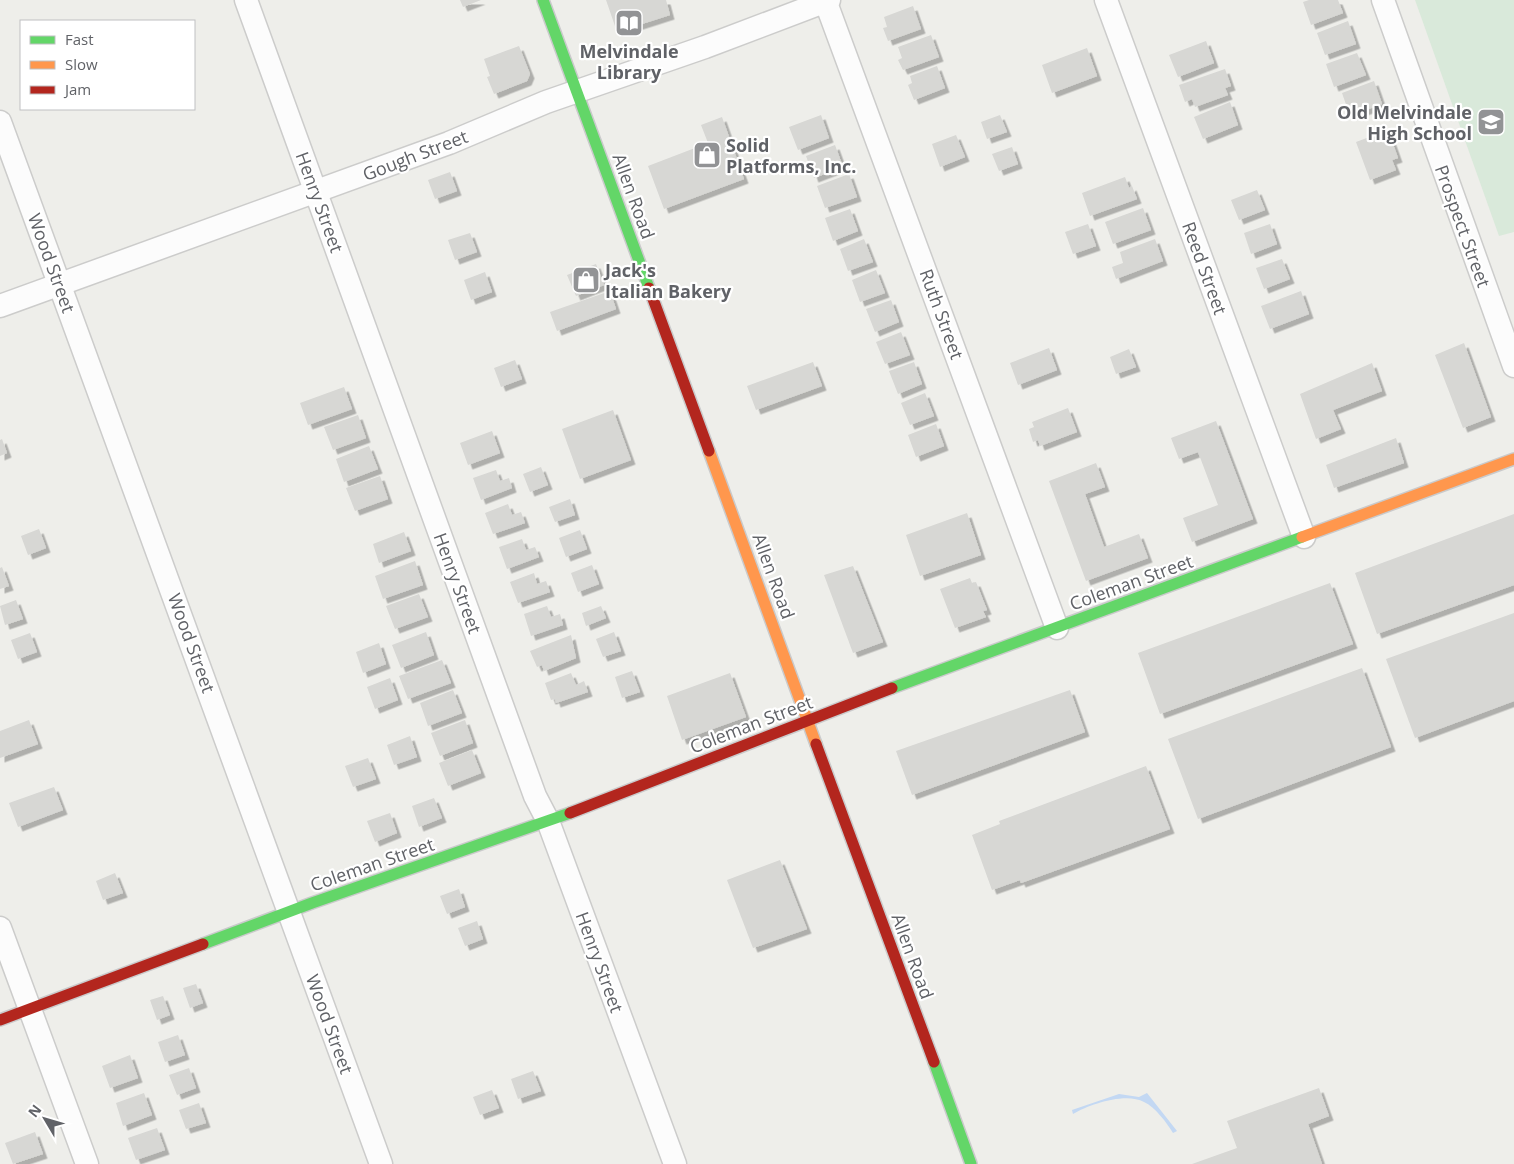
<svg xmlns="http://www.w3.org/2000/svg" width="1514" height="1164" font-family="'Open Sans',sans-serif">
	<defs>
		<filter id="shadow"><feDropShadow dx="4.5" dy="4.5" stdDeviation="0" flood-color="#0004"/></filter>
	</defs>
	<rect width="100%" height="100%" fill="#eeeeea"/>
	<polygon fill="#d9e9da" points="1415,0 1514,0 1514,232 1499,236"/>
	<path fill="#c3d8f3" d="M1147,1093L1177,1131L1173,1133C1167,1123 1155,1107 1144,1102C1126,1092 1090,1104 1073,1114L1072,1110L1119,1094L1139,1097Z"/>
	<g fill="#d7d7d4" filter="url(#shadow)">
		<polygon points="460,0 481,0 463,7"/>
		<polygon points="606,0 666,0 670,15 617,32"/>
		<polygon points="1309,0 1338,0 1343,13 1311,25 1303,2"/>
		<polygon points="913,6 921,29 888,41 883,28 887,27 884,17"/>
		<polygon points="1348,21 1356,44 1325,55 1317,33"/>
		<polygon points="931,35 939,57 903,70 898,60 902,58 898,47"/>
		<polygon points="1206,41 1214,63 1178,77 1169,55"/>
		<polygon points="519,46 530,74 527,81 494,94 487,77 490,76 484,59"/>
		<polygon points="1087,48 1097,76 1052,93 1042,65"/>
		<polygon points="1357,53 1366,75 1334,87 1326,64"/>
		<polygon points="937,66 945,88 914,100 908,85 912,83 910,76"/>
		<polygon points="1225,69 1231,86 1225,88 1228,95 1195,107 1192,99 1185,102 1179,85"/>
		<polygon points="1374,81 1382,104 1350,116 1342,93"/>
		<polygon points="1230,102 1238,125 1203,139 1194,117"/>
		<polygon points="821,115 829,138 798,150 789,127"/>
		<polygon points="1000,115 1007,132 987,139 981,122"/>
		<polygon points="722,117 744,179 664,209 648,166 708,143 701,125"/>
		<polygon points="1388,130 1398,158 1392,160 1396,170 1370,180 1356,142"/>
		<polygon points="956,135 965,157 940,167 932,144"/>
		<polygon points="835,145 843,167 814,178 806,156"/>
		<polygon points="1012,147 1018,164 999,171 992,154"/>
		<polygon points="450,172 457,191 435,199 428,180"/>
		<polygon points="849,174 857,197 825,208 817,186"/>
		<polygon points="1125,177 1129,188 1132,186 1137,199 1090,216 1082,193"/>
		<polygon points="1257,190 1265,210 1239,220 1231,200"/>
		<polygon points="1143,208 1151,230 1113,244 1105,222"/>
		<polygon points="850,209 858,231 833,241 825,218"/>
		<polygon points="1088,224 1096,246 1073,254 1065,232"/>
		<polygon points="1270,224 1277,244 1251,254 1244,233"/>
		<polygon points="470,233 477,252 455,260 448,240"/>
		<polygon points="864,239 873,262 848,271 840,249"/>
		<polygon points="1155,239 1163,261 1116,279 1112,267 1123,263 1120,252"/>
		<polygon points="1282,259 1290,279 1264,289 1256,268"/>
		<polygon points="596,264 604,285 576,296 567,275"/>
		<polygon points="876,270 885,293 860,302 852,280"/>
		<polygon points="485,272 492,292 471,300 464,280"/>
		<polygon points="610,291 616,309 557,331 550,312"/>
		<polygon points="1301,291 1309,314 1270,329 1261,306"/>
		<polygon points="891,300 899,322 875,332 866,309"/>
		<polygon points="901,332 910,355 885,364 876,342"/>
		<polygon points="1464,343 1491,417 1463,428 1435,355"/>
		<polygon points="1049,348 1057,370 1018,385 1010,363"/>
		<polygon points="1129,349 1136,367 1116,374 1110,357"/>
		<polygon points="515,360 522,379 501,387 494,368"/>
		<polygon points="813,362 822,386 756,410 747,386"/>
		<polygon points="914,362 922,384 898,394 889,371"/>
		<polygon points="1372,363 1382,391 1333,410 1341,429 1316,439 1300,394"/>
		<polygon points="344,387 352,409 308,425 300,403"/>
		<polygon points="925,393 934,416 910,425 901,403"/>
		<polygon points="1068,408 1077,432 1040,446 1038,440 1033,442 1029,429 1034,427 1032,422"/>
		<polygon points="613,410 631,460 580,479 562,429"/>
		<polygon points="358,415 366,438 333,450 324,427"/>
		<polygon points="1216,421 1253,519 1192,542 1183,518 1218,505 1198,452 1179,459 1171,438"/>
		<polygon points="936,424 944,446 916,457 908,435"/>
		<polygon points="492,431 500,453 468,465 460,443"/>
		<polygon points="1396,438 1404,463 1334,488 1326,465"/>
		<polygon points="2,439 7,453 0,456 0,440"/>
		<polygon points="369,446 378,469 344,482 336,459"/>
		<polygon points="1096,463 1105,487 1085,494 1104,547 1139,534 1148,558 1086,581 1049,481"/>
		<polygon points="541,467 548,485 530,492 523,474"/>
		<polygon points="496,470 500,481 509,478 512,488 481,500 473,478"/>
		<polygon points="380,476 388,499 355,511 346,488"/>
		<polygon points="570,499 575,515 555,522 549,507"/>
		<polygon points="508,504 512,515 521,512 525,523 493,534 485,513"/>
		<polygon points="967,513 981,555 920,576 906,535"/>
		<polygon points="1514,514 1514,585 1377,634 1355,573"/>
		<polygon points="39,529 46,548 28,555 21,536"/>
		<polygon points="580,530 587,549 566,557 559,538"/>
		<polygon points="404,532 411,551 379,563 373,544"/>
		<polygon points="522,539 526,550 535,547 539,557 507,569 499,547"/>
		<polygon points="415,561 423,585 383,599 375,576"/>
		<polygon points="592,565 599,584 578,592 571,573"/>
		<polygon points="853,566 883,642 853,653 824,575"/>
		<polygon points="2,567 9,586 0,589 0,568"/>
		<polygon points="534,573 537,584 546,581 550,592 518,603 510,582"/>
		<polygon points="970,578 972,583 976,582 987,610 983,611 986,617 955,628 940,589"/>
		<polygon points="1330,583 1353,644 1160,714 1138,653"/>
		<polygon points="419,594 428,617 395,629 386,606"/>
		<polygon points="16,600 23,619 5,625 0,606"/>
		<polygon points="547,606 551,617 560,614 563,625 531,636 524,614"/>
		<polygon points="601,606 606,618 586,626 582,613"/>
		<polygon points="1514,613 1514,701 1415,738 1386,659"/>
		<polygon points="426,632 434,655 401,668 392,645"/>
		<polygon points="614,632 621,651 603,657 596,639"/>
		<polygon points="30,633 37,652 18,659 11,640"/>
		<polygon points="571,635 576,658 544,671 542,665 537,667 530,651"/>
		<polygon points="379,643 386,664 363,673 356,652"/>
		<polygon points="442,660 451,683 408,699 399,676"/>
		<polygon points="1362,668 1391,747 1198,819 1168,739"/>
		<polygon points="632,671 640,692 622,698 615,677"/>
		<polygon points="571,673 576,685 584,681 588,692 556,703 555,699 551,700 545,683"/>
		<polygon points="730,673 746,717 682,740 667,696"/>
		<polygon points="390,678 398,700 375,709 367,687"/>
		<polygon points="453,690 462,713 428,726 420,703"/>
		<polygon points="1070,690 1085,732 912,795 896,751"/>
		<polygon points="29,720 38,744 0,758 0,731"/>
		<polygon points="465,720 473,743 440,756 431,733"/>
		<polygon points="410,736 417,757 394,765 387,745"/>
		<polygon points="472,750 481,773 448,786 439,763"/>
		<polygon points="368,758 376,779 353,787 345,766"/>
		<polygon points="1146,766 1170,829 1021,883 1020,880 992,890 972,835 1000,824 999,821"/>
		<polygon points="54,787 63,810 18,827 9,803"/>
		<polygon points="434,798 442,818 419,827 412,806"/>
		<polygon points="390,813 397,833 375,842 367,821"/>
		<polygon points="780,860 807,929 753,948 727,880"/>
		<polygon points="115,873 123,893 103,900 96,881"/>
		<polygon points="459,889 465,907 447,914 440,896"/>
		<polygon points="477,921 483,939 465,946 458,928"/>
		<polygon points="196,984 203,1003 190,1008 183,988"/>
		<polygon points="163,996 170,1015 157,1020 150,1000"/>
		<polygon points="178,1035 185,1055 165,1062 158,1042"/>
		<polygon points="130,1055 138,1078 110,1088 102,1066"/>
		<polygon points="189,1068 196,1088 177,1095 169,1075"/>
		<polygon points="533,1071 541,1091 518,1099 511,1079"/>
		<polygon points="1319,1088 1329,1116 1308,1124 1322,1164 1192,1164 1237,1148 1227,1121"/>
		<polygon points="492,1090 499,1108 480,1115 473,1097"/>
		<polygon points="144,1093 152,1115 123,1126 116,1103"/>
		<polygon points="199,1103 206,1123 186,1129 179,1110"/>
		<polygon points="157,1128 165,1150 136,1160 128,1138"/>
		<polygon points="35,1132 43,1154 13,1164 5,1143"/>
	</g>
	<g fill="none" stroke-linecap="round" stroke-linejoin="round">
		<defs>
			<g id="street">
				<polyline points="246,0 535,796 548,821 675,1164"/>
				<polyline points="825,0 1057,628"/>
				<polyline points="1106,0 1304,537"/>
				<polyline points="1383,0 1514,366"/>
				<polyline points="0,122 381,1164"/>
				<polyline points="0,306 449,143 546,102 705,47 829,0"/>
				<polyline points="0,928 87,1164"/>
			</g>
			<g id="fast">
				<polyline points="543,0 649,288"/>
				<polyline points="892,688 1302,537"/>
				<polyline points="203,944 312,903 570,813"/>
				<polyline points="934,1062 971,1164"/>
			</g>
			<g id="slow">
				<polyline points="709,451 816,744"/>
				<polyline points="1302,537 1514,459"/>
			</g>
			<g id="jam">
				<polyline points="649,288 709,451"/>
				<polyline points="816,744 934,1062"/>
				<polyline points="570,813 892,688"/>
				<polyline points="0,1020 203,944"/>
			</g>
		</defs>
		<use href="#street" stroke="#cccccb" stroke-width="25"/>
		<use href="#fast" stroke="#cacacb" stroke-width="14"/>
		<use href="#slow" stroke="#cacacb" stroke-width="14"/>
		<use href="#jam" stroke="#cacacb" stroke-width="14"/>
		<use href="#street" stroke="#fcfcfc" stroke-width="22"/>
		<use href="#fast" stroke="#63d668" stroke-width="11"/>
		<use href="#slow" stroke="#ff974d" stroke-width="11"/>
		<use href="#jam" stroke="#b3261e" stroke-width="11"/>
	</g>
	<defs>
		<symbol id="library-square" viewBox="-11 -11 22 22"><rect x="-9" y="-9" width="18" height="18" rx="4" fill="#929395" stroke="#fff"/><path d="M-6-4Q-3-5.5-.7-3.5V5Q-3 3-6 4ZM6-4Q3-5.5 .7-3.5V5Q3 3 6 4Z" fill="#fff"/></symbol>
		<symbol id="school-square" viewBox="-11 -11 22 22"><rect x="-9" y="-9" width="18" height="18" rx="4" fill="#929395" stroke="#fff"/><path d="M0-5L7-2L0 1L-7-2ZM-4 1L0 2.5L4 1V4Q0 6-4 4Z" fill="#fff"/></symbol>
		<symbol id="shop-square" viewBox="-11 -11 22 22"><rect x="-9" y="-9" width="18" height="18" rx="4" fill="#929395" stroke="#fff"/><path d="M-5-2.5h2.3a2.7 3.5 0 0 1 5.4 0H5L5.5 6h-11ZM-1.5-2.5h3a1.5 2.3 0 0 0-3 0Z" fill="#fff"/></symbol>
	</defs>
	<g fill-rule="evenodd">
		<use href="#library-square" x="613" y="7" width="32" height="32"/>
		<use href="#school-square" x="1475" y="106" width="32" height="32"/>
		<use href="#shop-square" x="691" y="139" width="32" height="32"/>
		<use href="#shop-square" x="570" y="264" width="32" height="32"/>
	</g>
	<g text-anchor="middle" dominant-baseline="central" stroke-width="4.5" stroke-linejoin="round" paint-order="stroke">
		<g font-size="18" font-weight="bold" fill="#606267" stroke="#fff" text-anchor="start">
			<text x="629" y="51" text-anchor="middle">Melvindale<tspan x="629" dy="21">Library</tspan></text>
			<text x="1472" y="112" text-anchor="end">Old Melvindale<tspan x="1472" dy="21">High School</tspan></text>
			<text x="726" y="145">Solid<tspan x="726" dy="21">Platforms, Inc.</tspan></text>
			<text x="605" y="270">Jack's<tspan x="605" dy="21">Italian Bakery</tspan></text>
		</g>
		<g font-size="18" fill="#606267" stroke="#fff">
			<text transform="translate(415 155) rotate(-21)">Gough Street</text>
			<text transform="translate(634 196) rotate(70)">Allen Road</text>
			<text transform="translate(320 202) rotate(70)">Henry Street</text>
			<text transform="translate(1463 226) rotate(70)">Prospect Street</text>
			<text transform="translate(52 263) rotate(70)">Wood Street</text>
			<text transform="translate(1205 268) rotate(70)">Reed Street</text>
			<text transform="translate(942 314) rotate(70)">Ruth Street</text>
			<text transform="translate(774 576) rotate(70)">Allen Road</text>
			<text transform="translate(1131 582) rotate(-20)">Coleman Street</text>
			<text transform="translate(458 583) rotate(70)">Henry Street</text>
			<text transform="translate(192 643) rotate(70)">Wood Street</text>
			<text transform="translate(751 724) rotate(-21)">Coleman Street</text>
			<text transform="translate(372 864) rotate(-19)">Coleman Street</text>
			<text transform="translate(913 956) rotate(70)">Allen Road</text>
			<text transform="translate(600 962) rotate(70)">Henry Street</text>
			<text transform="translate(330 1024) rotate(70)">Wood Street</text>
		</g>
	</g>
	<rect x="20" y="20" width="175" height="90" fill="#ffffff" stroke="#bfc0c2"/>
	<rect x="30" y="36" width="25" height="8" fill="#63d668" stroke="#bfc0c2"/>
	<text x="65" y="45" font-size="15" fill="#606267">Fast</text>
	<rect x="30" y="61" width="25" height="8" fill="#ff974d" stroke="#bfc0c2"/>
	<text x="65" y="70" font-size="15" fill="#606267">Slow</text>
	<rect x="30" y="86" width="25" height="8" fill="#b3261e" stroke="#bfc0c2"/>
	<text x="65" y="95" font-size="15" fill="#606267">Jam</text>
	<g transform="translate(45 1119) rotate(308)" stroke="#ffffff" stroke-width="4" paint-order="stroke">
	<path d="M0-4L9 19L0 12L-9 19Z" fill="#606267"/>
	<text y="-8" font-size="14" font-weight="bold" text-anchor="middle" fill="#606267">N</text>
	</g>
</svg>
